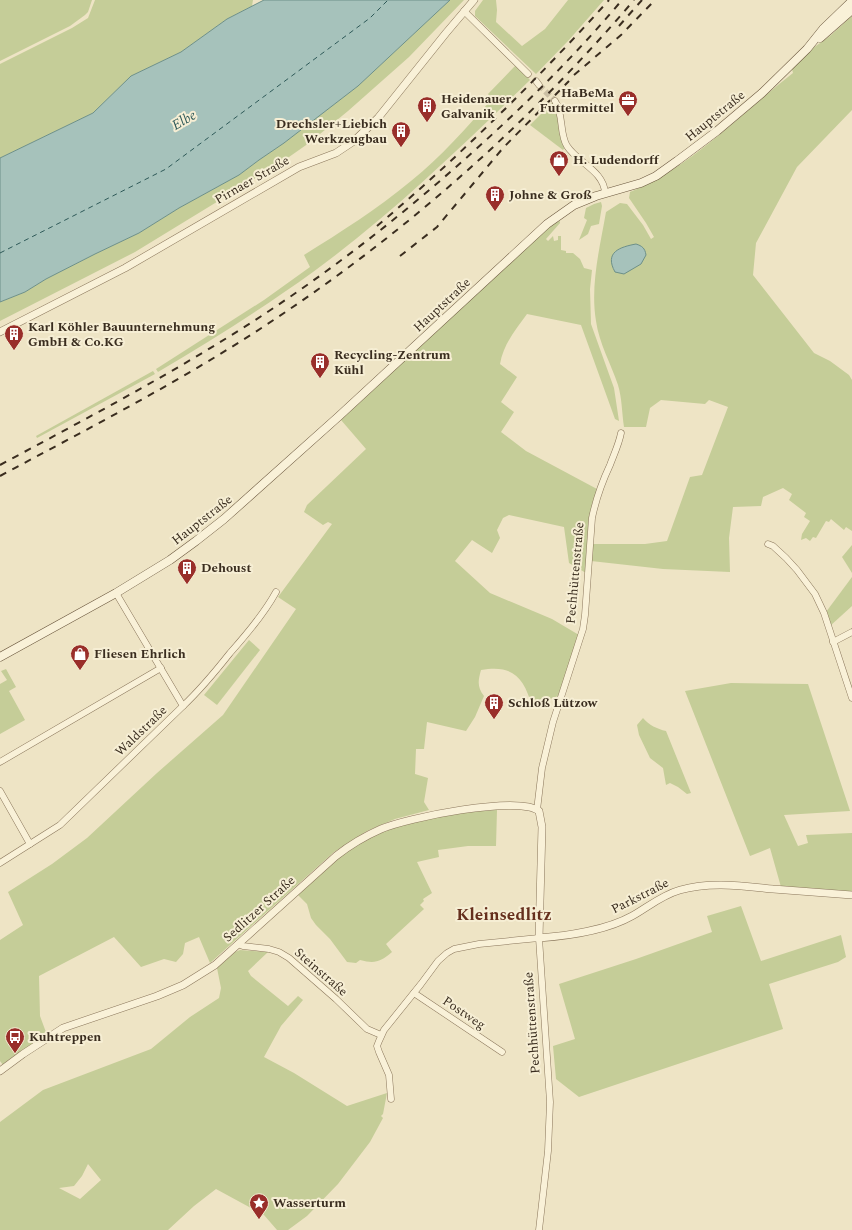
<svg xmlns="http://www.w3.org/2000/svg" width="852" height="1230" font-family="Spectral,serif">
	<rect width="100%" height="100%" fill="#eee4c5"/>
	<g fill="#c5cd98" fill-rule="evenodd">
		<polygon points="0,0 92,0 88,12 85,15 70,26 0,61"/>
		<polygon points="95,0 253,0 252,6 227,19 181,52 131,76 93,113 0,158 0,64 72,28 88,18"/>
		<polygon points="450,0 464,0 409,57 348,111 309,143 279,164 135,252 0,321 0,302 25,292 46,279 95,254 139,233 179,208 239,175 259,160 284,143 358,86"/>
		<polygon points="483,0 496,0 497,10 496,22 522,46 545,29 568,0 604,0 568,41 536,74 475,16 475,11"/>
		<path d="M852,16V110L797,167L756,243L753,275L814,353L830,361L849,375L852,380V531L846,527L844,530L831,519L829,522L826,521L816,538L813,537L810,541L806,538L801,540L802,534L810,521L804,517L806,513L789,500L792,494L783,488L763,497L761,506L733,507L729,538L730,572L663,569L591,561L592,544H645L667,541L690,477L702,475L728,407L709,400L705,404L661,400L650,408L646,427H624C622,414 622,398 618,385C611,364 599,343 596,321C590,285 600,247 606,212L620,203L627,204L643,225L651,239L654,237L646,223L629,198L630,192C693,166 740,114 793,73L792,69L813,48L830,36Z"/>
		<path d="M516,65L530,80C461,147 391,215 313,272C263,308 211,341 158,372L156,369L264,300L310,267L304,255C341,232 377,209 411,181C441,157 467,127 492,99L488,94Z"/>
		<polygon points="553,102 555,105 565,147 563,150 530,125"/>
		<polygon points="601,202 602,206 599,224 591,226 588,234 579,240 587,220 584,218 586,208 594,204"/>
		<path d="M560,221V223L546,239L548,241L553,236L554,241L558,240V236H561V250L566,251V253H573L580,259L584,268L592,270L590,289L591,324L614,388L619,421L615,419L581,325L527,314C516,329 503,345 500,364L517,377L501,402L514,412L501,432L526,451L597,489L586,573L569,563L564,527L509,515L503,518L497,530L500,538L492,553L472,540L455,561L490,593L552,619L579,635L558,696L532,706C524,678 513,664 481,670C478,681 477,687 484,696L475,717L466,731L427,722L424,749H416L415,774L428,778L424,802L429,810L395,819L367,831L334,852L210,963L199,937L185,943L183,954L176,962L164,959L141,967L114,937L39,976L40,1016L47,1035L3,1065L0,1061V940L23,925L8,892L52,864L87,838L157,773L223,715L296,609L278,597L332,524L328,522L323,525L304,512L307,505L366,449L341,420L541,234L555,223Z"/>
		<polygon points="153,371 155,374 37,438 36,436"/>
		<polygon points="852,545 852,573 842,557"/>
		<polygon points="852,577 852,606 830,626 826,612"/>
		<polygon points="249,640 260,650 217,705 204,695"/>
		<polygon points="6,669 16,687 9,691 25,720 0,734 0,684 7,680 1,671"/>
		<polygon points="731,683 808,684 850,811 784,815 798,846 808,843 806,835 852,833 852,892 781,887 770,848 750,856 685,691"/>
		<path d="M643,718C649,725 657,729 666,731L691,793L687,794L678,787L670,783L666,785L663,768L650,758L639,735L637,725Z"/>
		<path d="M497,810L496,846H468L438,850L439,857L417,862L432,893L423,899L424,901L420,905L424,909L386,944L392,952C380,962 375,964 360,960L356,963L347,962L330,939L316,925L311,918L307,904L298,895L338,857L362,841L382,831L402,824L458,812Z"/>
		<polygon points="741,906 761,961 841,935 846,957 838,962 769,984 783,1029 579,1097 556,1079 553,1046 575,1039 559,984 636,959 712,932 707,916"/>
		<path d="M240,950L268,952L248,971L251,976L288,1006L298,996L303,1000L281,1026L264,1057L294,1073L347,1106L387,1093L383,1114L381,1116L383,1118L370,1142L338,1184L307,1216L288,1230H277L264,1215L216,1189L194,1206L168,1230H0V1122L43,1090L151,1049L190,1017L219,998L221,988L217,968L235,952ZM88,1164L101,1180L80,1199L59,1188L74,1186L82,1176Z"/>
	</g>
	<g fill="#a6c2bb" stroke="#6d9089">
		<polygon points="264,0 450,0 358,86 284,143 259,160 239,175 179,208 139,233 95,254 46,279 25,292 0,302 0,158 93,113 131,76 181,52 227,19"/>
		<path d="M636,244C642,246 645,248 646,255L641,264L624,274L615,272C604,252 620,247 636,244Z"/>
	</g>
	<g fill="none" stroke-linecap="round" stroke-linejoin="round">
		<polyline stroke="#2e5958" stroke-width="1" stroke-dasharray="5 4" stroke-linecap="butt" points="0,253 166,169 370,18 388,0"/>
		<polyline stroke="#cabfa4" stroke-width="6" stroke-dasharray="6 3" stroke-linecap="butt" points="539,85 555,101"/>
		<defs>
			<g id="minor">
				<polyline points="464,11 528,74"/>
				<polyline points="536,81 539,85"/>
				<path d="M555,101C564,115 559,133 567,146C578,163 604,171 605,193"/>
				<polyline points="768,544 773,546 786,558 797,570 815,594 824,613 852,698"/>
				<polyline points="116,593 183,706"/>
				<polyline points="833,642 852,632"/>
				<polyline points="0,762 161,668"/>
				<polyline points="0,791 30,844"/>
				<path d="M537,810L542,768L553,722L583,629L585,615L592,518C596,499 602,482 610,465C614,454 619,444 621,433"/>
				<path d="M0,863L60,825L183,706C200,690 215,672 230,653C247,634 264,614 276,592"/>
				<polyline points="238,944 243,946 269,949 279,952 289,958 336,999 367,1029 381,1035"/>
				<polyline points="414,993 502,1052"/>
				<polyline points="391,1099 389,1075 379,1052 377,1046 379,1041 384,1030 421,984 438,961 447,953 454,949 479,944 539,938 550,1102 548,1151 539,1230"/>
			</g>
			<g id="tertiary">
				<polyline points="0,332 125,268 299,167 336,153 354,141 378,118 446,33 474,0"/>
				<path d="M0,1071L23,1054L63,1028L157,996L183,985L215,965L336,856C350,845 365,836 381,829C406,818 518,795 539,811L542,827L539,938C567,936 607,930 632,916C648,907 662,895 680,890C711,881 743,886 773,889C800,891 826,893 852,895"/>
			</g>
			<g id="secondary">
				<polyline points="820,38 852,10"/>
				<polyline points="0,657 116,593 170,560 196,541 224,519 338,417 547,224 574,205 596,196 641,183 656,176 677,161 717,131 762,93 807,49 823,29 852,1"/>
			</g>
		</defs>
		<use href="#minor" stroke="#8a765b" stroke-width="7"/>
		<use href="#tertiary" stroke="#8a765b" stroke-width="8"/>
		<use href="#secondary" stroke="#6b573e" stroke-width="9"/>
		<use href="#minor" stroke="#f9f1d8" stroke-width="6"/>
		<use href="#tertiary" stroke="#f9f1d8" stroke-width="7"/>
		<use href="#secondary" stroke="#f9f1d8" stroke-width="8"/>
		<g stroke="#3a2d1f" stroke-width="2" stroke-dasharray="7 7" stroke-linecap="butt">
			<polyline points="619,26 642,0"/>
			<polyline points="574,75 621,35 655,0"/>
			<path d="M377,226C459,157 537,80 609,0"/>
			<polyline points="400,256 437,227 503,148 569,81"/>
			<path d="M0,465C91,416 183,368 269,311C346,260 417,203 485,141C533,97 580,50 622,0"/>
			<path d="M0,476C93,426 187,378 275,319C409,230 530,122 634,0"/>
		</g>
	</g>
	<defs>
		<symbol id="office-pin" viewBox="-11 -11 22 30"><path d="M0 17L-7.5 6A9.5 9.5 0 1 1 7.5 6Z" fill="#992e2a" stroke="#f6eed4"/><path d="M-6-3h4V-5.5h4V-3h4V5H-6ZM-1-4.5V-3h2v-1.5ZM-6 0V1H6V0Z" fill="#fff"/></symbol>
		<symbol id="building-pin" viewBox="-11 -11 22 30"><path d="M0 17L-7.5 6A9.5 9.5 0 1 1 7.5 6Z" fill="#992e2a" stroke="#f6eed4"/><path d="M-4-6H4V6H1V3H-1V6H-4ZM-2.5-4.3h1.7v1.8h-1.7ZM.8-4.3h1.7v1.8H.8ZM-2.5-1h1.7V.8h-1.7ZM.8-1h1.7V.8H.8Z" fill="#fff"/></symbol>
		<symbol id="shop-pin" viewBox="-11 -11 22 30"><path d="M0 17L-7.5 6A9.5 9.5 0 1 1 7.5 6Z" fill="#992e2a" stroke="#f6eed4"/><path d="M-5-2.5h2.3a2.7 3.5 0 0 1 5.4 0H5L5.5 6h-11ZM-1.5-2.5h3a1.5 2.3 0 0 0-3 0Z" fill="#fff"/></symbol>
		<symbol id="bus-pin" viewBox="-11 -11 22 30"><path d="M0 17L-7.5 6A9.5 9.5 0 1 1 7.5 6Z" fill="#992e2a" stroke="#f6eed4"/><path d="M-5-6H5V4H4V6H2V4H-2V6H-4V4H-5ZM-3.5-4V0h7V-4ZM-3.5 1.2v1.5H-2V1.2ZM2 1.2v1.5H3.5V1.2Z" fill="#fff"/></symbol>
		<symbol id="sight-pin" viewBox="-11 -11 22 30"><path d="M0 17L-7.5 6A9.5 9.5 0 1 1 7.5 6Z" fill="#992e2a" stroke="#f6eed4"/><path d="M0-6L1.8-2.2L6-1.7L2.9 1.2L3.7 5.4L0 3.3L-3.7 5.4L-2.9 1.2L-6-1.7L-1.8-2.2Z" fill="#fff"/></symbol>
	</defs>
	<g fill-rule="evenodd">
		<use href="#office-pin" x="617" y="89" width="22" height="30"/>
		<use href="#building-pin" x="416" y="95" width="22" height="30"/>
		<use href="#building-pin" x="390" y="120" width="22" height="30"/>
		<use href="#shop-pin" x="548" y="149" width="22" height="30"/>
		<use href="#building-pin" x="484" y="184" width="22" height="30"/>
		<use href="#building-pin" x="3" y="323" width="22" height="30"/>
		<use href="#building-pin" x="309" y="351" width="22" height="30"/>
		<use href="#building-pin" x="176" y="557" width="22" height="30"/>
		<use href="#shop-pin" x="69" y="643" width="22" height="30"/>
		<use href="#building-pin" x="483" y="692" width="22" height="30"/>
		<use href="#bus-pin" x="4" y="1026" width="22" height="30"/>
		<use href="#sight-pin" x="248" y="1192" width="22" height="30"/>
	</g>
	<g text-anchor="middle" dominant-baseline="central" stroke-width="4" stroke-linejoin="round" paint-order="stroke">
		<g font-size="13" font-weight="bold" fill="#3a2d1f" stroke="#f6eed4" text-anchor="start">
			<text x="614" y="93" text-anchor="end">HaBeMa<tspan x="614" dy="15">Futtermittel</tspan></text>
			<text x="441" y="99">Heidenauer<tspan x="441" dy="15">Galvanik</tspan></text>
			<text x="387" y="124" text-anchor="end">Drechsler+Liebich<tspan x="387" dy="15">Werkzeugbau</tspan></text>
			<text x="573" y="160">H. Ludendorff</text>
			<text x="509" y="195">Johne &amp; Groß</text>
			<text x="28" y="327">Karl Köhler Bauunternehmung<tspan x="28" dy="15">GmbH &amp; Co.KG</tspan></text>
			<text x="334" y="355">Recycling-Zentrum<tspan x="334" dy="15">Kühl</tspan></text>
			<text x="201" y="568">Dehoust</text>
			<text x="94" y="654">Fliesen Ehrlich</text>
			<text x="508" y="703">Schloß Lützow</text>
			<text x="29" y="1037">Kuhtreppen</text>
			<text x="273" y="1203">Wasserturm</text>
		</g>
		<g font-size="13" fill="#3a2d1f" stroke="#f6eed4">
			<text transform="translate(715 116) rotate(-39)">Hauptstraße</text>
			<text transform="translate(252 180) rotate(-30)">Pirnaer Straße</text>
			<text transform="translate(442 305) rotate(-43)">Hauptstraße</text>
			<text transform="translate(202 520) rotate(-38)">Hauptstraße</text>
			<text transform="translate(575 573) rotate(-85)">Pechhüttenstraße</text>
			<text transform="translate(141 731) rotate(-44)">Waldstraße</text>
			<text transform="translate(640 896) rotate(-27)">Parkstraße</text>
			<text transform="translate(259 909) rotate(-42)">Sedlitzer Straße</text>
			<text transform="translate(321 972) rotate(41)">Steinstraße</text>
			<text transform="translate(464 1013) rotate(34)">Postweg</text>
			<text transform="translate(532 1023) rotate(-94)">Pechhüttenstraße</text>
		</g>
		<g font-size="14" font-style="italic" fill="#2e5958" stroke="#f6eed4">
			<text transform="translate(184 120) rotate(-30)">Elbe</text>
		</g>
		<g font-size="17" font-weight="bold" fill="#66301e" stroke="#f6eed4">
			<text x="504" y="915">Kleinsedlitz</text>
		</g>
	</g>
</svg>
